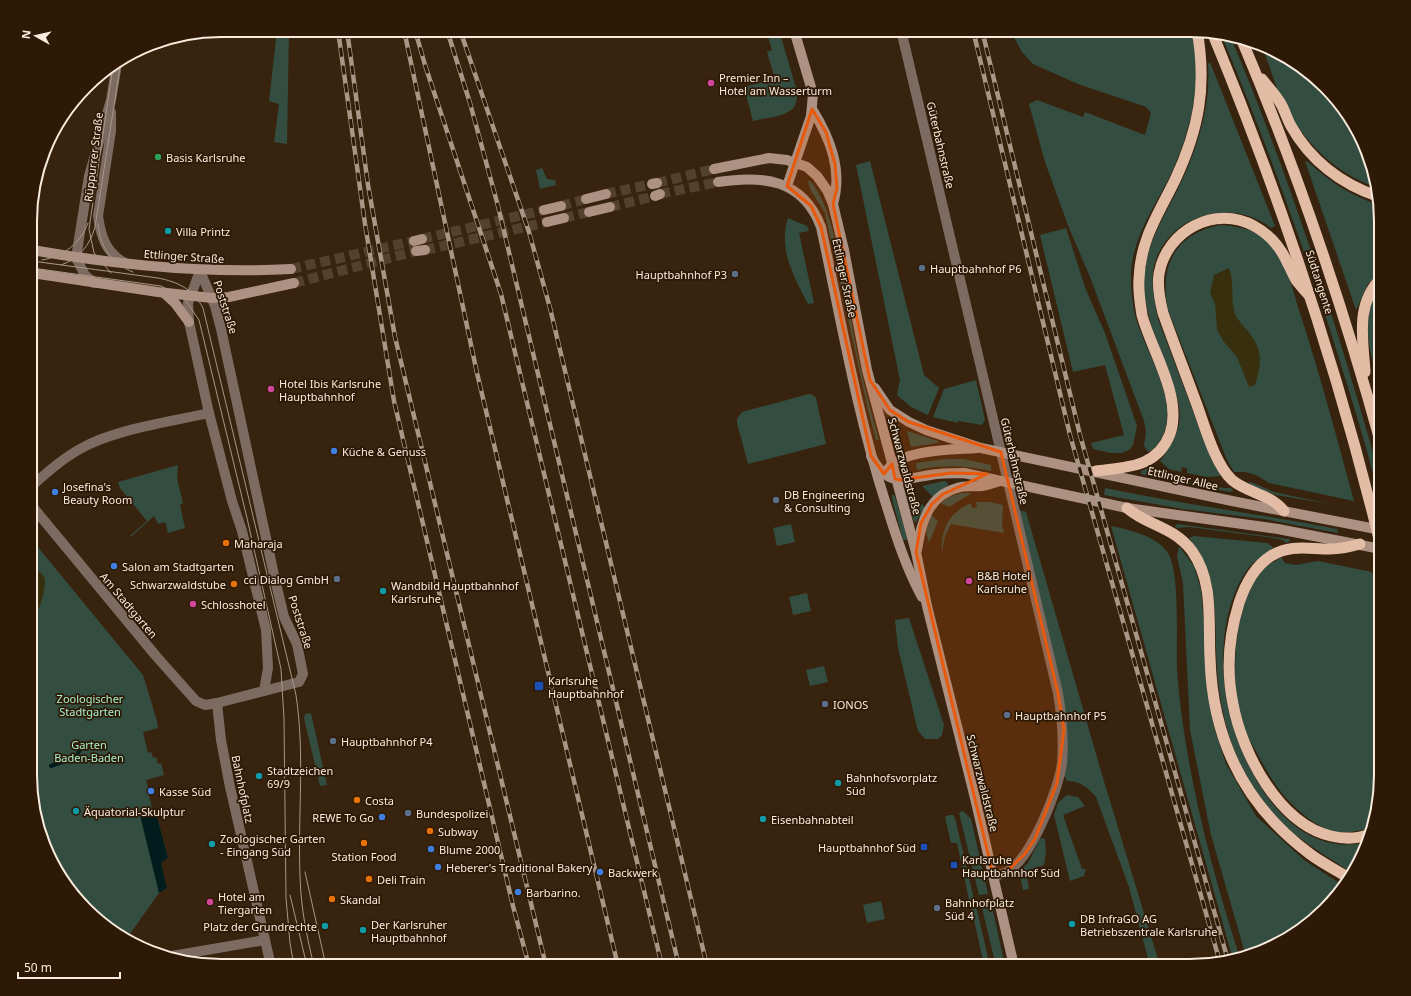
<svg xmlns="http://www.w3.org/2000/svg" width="1411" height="996" font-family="'Noto Sans',sans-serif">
	<rect width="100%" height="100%" fill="#37230e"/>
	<g fill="#334e41">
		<polygon points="277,30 289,30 287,144 274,142 279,104 269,101"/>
		<path d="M766,30H779L797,91C797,96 797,103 794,107C787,117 764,118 753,121L744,87L775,79L767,52L772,50Z"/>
		<path d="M1010,30H1191C1204,82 1190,136 1167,182C1151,212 1131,242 1131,277C1131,293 1133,310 1138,325C1149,357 1181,407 1161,439C1158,444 1154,450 1148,452L1144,446L1146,432L1144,421L1090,277L1069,228L1045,162L1029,104L1037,100L1083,117L1085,112L1145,135L1151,113L1146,107L1078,84L1033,64L1022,52Z"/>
		<path d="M1221,34L1230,36C1290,176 1335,320 1377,466L1381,479V506C1369,454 1353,403 1337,352C1303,244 1265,139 1221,34Z"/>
		<path d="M1262,46L1306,70L1361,137L1375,187C1335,172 1308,146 1287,109C1276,91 1270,66 1262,46Z"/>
		<path d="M1210,62L1275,226L1271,228C1234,198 1173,213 1156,259C1149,278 1154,299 1158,319L1211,459L1221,476L1207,477L1187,473V468L1182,467L1181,472L1169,469L1160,461C1169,450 1176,438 1179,424C1182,409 1176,393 1171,380C1160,346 1142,312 1144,275C1147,244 1164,216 1178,189C1197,150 1211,107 1208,64Z"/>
		<polygon points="870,161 924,375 939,388 928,415 911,407 897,395 900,380 856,165"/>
		<path d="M1305,161L1308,162C1329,181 1352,197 1380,205L1381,270L1368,284L1356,310Z"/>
		<polygon points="542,168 547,179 555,180 556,185 540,189 536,170"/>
		<path d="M808,181H810C837,208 849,315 858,356C864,385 871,412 879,440H876L868,410L825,213L810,189Z"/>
		<path d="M788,218L807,226L809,231L799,233L814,303L808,304C794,277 778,249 788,218Z"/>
		<path d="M1220,225C1237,226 1255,229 1268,242C1287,260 1292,289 1300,313C1320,375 1337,438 1354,501L1269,483L1256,475L1245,472H1234L1227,460L1168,310C1159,267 1174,234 1220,225Z"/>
		<polygon points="1066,228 1086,290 1105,333 1137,426 1133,445 1129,450 1122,453 1111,453 1093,449 1091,443 1124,435 1105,365 1073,372 1040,235"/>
		<path d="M1381,287V389C1371,356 1357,318 1381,287Z"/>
		<polygon points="976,380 985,420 982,425 958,421 958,423 933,417 944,389"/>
		<polygon points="809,394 813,395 816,398 826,444 748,464 737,423 737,419 742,412"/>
		<polygon points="907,431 938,441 937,443 911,447"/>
		<path d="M945,459H964L991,465V471C965,466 943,464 917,470L916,463Z"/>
		<polygon points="178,465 177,478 183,503 180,505 185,528 168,533 165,522 158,524 154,516 132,536 130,536 147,521 120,488 118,482"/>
		<path d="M1148,468C1159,478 1215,489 1231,488L1233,491L1230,492L1141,474V471Z"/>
		<polygon points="944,481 947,482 948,485 933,497 922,486"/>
		<polygon points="1251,482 1274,492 1330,504 1276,495 1247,484"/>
		<path d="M1105,488C1182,504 1260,514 1337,529L1338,533L1264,519L1183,509L1104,495Z"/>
		<polygon points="909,489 911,495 925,507 916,522 914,522 906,494 905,491"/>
		<polygon points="962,493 972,493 949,507 941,503 948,497"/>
		<polygon points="892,494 895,496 908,540 903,540 892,499"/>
		<path d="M976,502H990L1003,505L1002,525L1004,533L951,524L945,536L942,552C940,529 950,512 971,503L972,508L977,507Z"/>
		<path d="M1019,510L1026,512L1103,778L1160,966H1150L1129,887L1096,797C1087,787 1080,781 1067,781L1064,775L1067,735L1063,694Z"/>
		<polygon points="931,515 938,521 929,543 926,531"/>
		<polygon points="791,524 795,542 777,546 773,528"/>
		<polygon points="1177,524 1289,539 1290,541 1286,543 1283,540 1273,538 1189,527 1177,528 1175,526"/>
		<path d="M1111,526C1130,530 1159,536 1169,555C1180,577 1176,640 1177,667C1178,686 1180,706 1183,725C1194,802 1215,880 1239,955L1232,956Z"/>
		<path d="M1194,536L1267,543L1273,547C1269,554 1258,558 1252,564C1239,578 1231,600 1227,619C1222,644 1222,671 1226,697C1237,762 1287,862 1368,842L1367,848L1352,873C1330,858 1307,845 1287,828C1235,781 1217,715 1216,647C1215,606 1217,572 1189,538Z"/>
		<polygon points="32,540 143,675 157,721 158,728 143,732 148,753 151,752 153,758 156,757 158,764 161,763 164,775 146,780 148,788 152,788 154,794 149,795 153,813 156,813 168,858 161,863 167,888 159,893 127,938 105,926 56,870 32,799"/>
		<polygon points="1179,546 1194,566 1201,590 1205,632 1206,678 1214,727 1226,764 1256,816 1304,860 1344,886 1341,891 1274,946 1245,953 1211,835 1190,730 1183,583 1177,557"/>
		<path d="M1281,557L1285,563L1296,565L1318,561L1372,572L1381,613V787L1370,828C1359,831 1349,833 1337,832C1321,829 1307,818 1296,808C1278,792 1267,772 1256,751C1252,744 1247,737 1244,730C1229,688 1231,600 1266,567C1270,563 1277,561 1281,557Z"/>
		<polygon points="807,593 811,611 793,615 789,597"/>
		<polygon points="909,618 944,725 942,735 938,739 925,739 918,731 898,648 895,620"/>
		<polygon points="824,666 828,682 810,686 806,670"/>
		<polygon points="311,713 327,785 320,786 304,718 305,714"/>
		<polygon points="1067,795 1078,797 1085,806 1063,815 1082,869 1086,869 1084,876 1070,881 1054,815 1058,803"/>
		<polygon points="963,811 971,819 988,894 979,895 959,813"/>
		<polygon points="949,815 953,815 955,818 974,899 969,900 957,843 951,843 945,817"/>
		<polygon points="1042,838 1045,839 1046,851 1044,865 1026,871 1029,889 1023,890 1019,872 1028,863 1040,839"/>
		<polygon points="881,901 885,919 867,923 863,905"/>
		<polygon points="991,902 1005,966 996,966 981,904"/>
		<polygon points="976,905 990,966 984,965 971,906"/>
	</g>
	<g fill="#372f0e">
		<path d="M1229,268C1235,283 1230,299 1235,314C1238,320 1243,326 1248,331C1263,350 1262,363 1255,385L1249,387L1237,357L1224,342L1217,330L1215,304L1210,293L1214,275Z"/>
		<path d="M32,567C36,569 41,572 44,577C48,585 38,614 32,622Z"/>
	</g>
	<polygon fill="#001c1d" points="143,812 156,813 168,858 161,863 167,888 159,893 140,815"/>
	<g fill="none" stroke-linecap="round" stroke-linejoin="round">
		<polyline stroke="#001c1d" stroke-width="4" points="51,766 76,757 83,744"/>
		<g stroke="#54412d" stroke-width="10" stroke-dasharray="10 5" stroke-linecap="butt">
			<polyline points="657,183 714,169"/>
			<polyline points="606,194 652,184"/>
			<polyline points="660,194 718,182"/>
			<polyline points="561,206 586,199"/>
			<polyline points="610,207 655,196"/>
			<polyline points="564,218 589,212"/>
			<polyline points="422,239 544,210"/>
			<polyline points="425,250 547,222"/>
			<polyline points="291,269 414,241"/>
			<polyline points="294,283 416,251"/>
		</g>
		<g stroke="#7d6b62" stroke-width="10">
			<path d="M901,30L1058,693C1062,717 1064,739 1062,763C1059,789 1030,862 1005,873C1002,874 997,875 993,875"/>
			<polyline points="200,271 188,303 189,322 209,413 232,501 242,531 266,630 268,668 264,691"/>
			<path d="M32,486C47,472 62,459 80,449C115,429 170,422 209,413"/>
			<polyline points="32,506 156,656 196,701 205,705 217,703 299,682 303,674 297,644 284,617 274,575 221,329 215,306 200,271"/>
			<polyline points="217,703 221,740 230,787 271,966"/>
			<polyline points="166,957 265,940"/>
		</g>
		<g stroke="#7d6b62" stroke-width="10">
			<path d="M111,112V131L98,216C101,237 106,253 125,263"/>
			<polyline points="94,283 85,275 76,258 89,176 111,100 117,64"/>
		</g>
		<g stroke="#ad9182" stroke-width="10">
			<path d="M812,109C830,138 843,170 833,204"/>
			<polyline points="714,169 769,158 787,160 807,167 817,176 827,190 833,204 844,250 867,370 916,552 927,606 975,798 1014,966"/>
			<path d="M718,182C763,175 803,179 821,227C841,320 857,414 886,504C896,536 906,568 922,597"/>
			<polyline points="652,184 657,183"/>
			<polyline points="787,186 811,116 813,94 794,30"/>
			<polyline points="655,196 660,194"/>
			<polyline points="586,199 606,194"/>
			<polyline points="544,210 561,206"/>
			<polyline points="589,212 610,207"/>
			<polyline points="547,222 564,218"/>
			<polyline points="414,241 422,239"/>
			<path d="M32,250C118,265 203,274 291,269"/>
			<polyline points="416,251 425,250"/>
			<polyline points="32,273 158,292 212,298 229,297 294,283"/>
			<polyline points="164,293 175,303 189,322"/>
			<polyline points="875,388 890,410 909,422 926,430 981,448 1232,501 1381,530"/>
			<path d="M871,456C887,487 901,480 930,475C941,473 953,473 964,473L1127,508L1278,529L1381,549"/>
			<path d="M888,469C903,449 954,450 977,448"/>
			<path d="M917,550C921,523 928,496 957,488C965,485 974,487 982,486C987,486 992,483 997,482"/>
		</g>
		<g stroke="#e3bca6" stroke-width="11">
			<path d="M1212,32C1282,201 1338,370 1381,547"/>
			<path d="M1241,38C1297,170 1343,306 1381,444"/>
			<path d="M1262,79C1268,87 1276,95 1281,104C1285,111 1287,119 1291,126C1310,160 1341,184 1377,196"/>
			<path d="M1365,372C1363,338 1355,305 1381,278"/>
			<path d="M1096,471C1126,467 1157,468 1170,434C1183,397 1151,350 1142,315C1140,303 1138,291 1139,279C1140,240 1159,213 1175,180C1199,129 1207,86 1197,30"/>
			<path d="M1127,508C1148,526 1173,526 1192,551C1214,582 1208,621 1210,657C1212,739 1244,805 1310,854C1322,863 1336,870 1349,878"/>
			<path d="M1284,511C1269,493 1249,494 1232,480C1215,464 1205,427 1197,405C1186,375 1174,344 1163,313C1160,301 1157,287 1159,274C1166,231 1215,204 1254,226C1269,234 1281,248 1288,264C1291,269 1293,275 1296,280C1300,285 1304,290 1308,294"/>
			<path d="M1360,544C1349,547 1340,549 1330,549C1308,549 1290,544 1271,556C1255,566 1245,585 1239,603C1229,635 1226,670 1233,704C1242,753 1279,824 1331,836C1344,839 1358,839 1370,834"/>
		</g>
		<g stroke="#a89787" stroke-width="1">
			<path d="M98,224C100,248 112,263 133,272"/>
			<path d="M42,260C64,256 80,244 88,223"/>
			<path d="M32,261L158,278C178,282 193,289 203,308L296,695C306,761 296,828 301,894C303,918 308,942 314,966"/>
			<path d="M61,265C79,259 90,245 95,227L121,61"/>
			<polyline points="32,268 161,286 184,298 199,320 247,518 281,669 284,719 286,898 290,943 294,966"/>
			<polyline points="111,273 94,253 89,229 113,66"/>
			<polyline points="305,872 326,966"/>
			<polyline points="290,895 307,966"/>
		</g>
		<defs>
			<g id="rail">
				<polyline points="338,30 365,224 394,401 513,906 529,966"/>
				<polyline points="347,30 368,185 395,337 546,966"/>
				<polyline points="404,30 477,373 618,966"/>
				<polyline points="415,30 425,65 501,294 662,966"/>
				<polyline points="447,30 470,103 498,206 679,966"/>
				<polyline points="460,30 529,232 550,308 707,966"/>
				<polyline points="973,30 1070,435 1219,959"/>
				<polyline points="982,30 1080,435 1227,957"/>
			</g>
		</defs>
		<use href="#rail" stroke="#a89787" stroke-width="4.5"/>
		<use href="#rail" stroke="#2d1905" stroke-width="3" stroke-dasharray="9" stroke-linecap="butt"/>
	</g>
	<path fill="#e8590c" fill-opacity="0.2" stroke="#e8590c" stroke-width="3" stroke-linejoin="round" d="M812,109L826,132L835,164L837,188L833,204L870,380L890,410L909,422L1001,452L1058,693L1064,730L1057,783L1035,839L1024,855L1005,873L993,875L916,552L921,523L932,504L943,494L987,474L951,473L900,480L895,479L892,464L884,474L871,456L821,227L811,206L787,186Z"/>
	<g fill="#d1479c" stroke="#2d1905" stroke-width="1.5">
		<circle cx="711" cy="83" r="4"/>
		<circle cx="271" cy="389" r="4"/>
		<circle cx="969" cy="581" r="4"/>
		<circle cx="193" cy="604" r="4"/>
		<circle cx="210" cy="902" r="4"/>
	</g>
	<circle fill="#2e9e5b" stroke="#2d1905" stroke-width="1.5" cx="158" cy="157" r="4"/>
	<g fill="#0f9aa8" stroke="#2d1905" stroke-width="1.5">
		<circle cx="168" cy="231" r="4"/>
		<circle cx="383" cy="591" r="4"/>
		<circle cx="259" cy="776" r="4"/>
		<circle cx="838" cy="783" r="4"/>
		<circle cx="76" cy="811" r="4"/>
		<circle cx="763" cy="819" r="4"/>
		<circle cx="212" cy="844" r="4"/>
		<circle cx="1072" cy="924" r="4"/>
		<circle cx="325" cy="926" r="4"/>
		<circle cx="363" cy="930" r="4"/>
	</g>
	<g fill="#5c6f8a" stroke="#2d1905" stroke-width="1.5">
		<circle cx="922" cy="268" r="4"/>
		<circle cx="735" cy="274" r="4"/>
		<circle cx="776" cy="500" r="4"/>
		<circle cx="337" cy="579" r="4"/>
		<circle cx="825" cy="704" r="4"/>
		<circle cx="1007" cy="715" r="4"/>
		<circle cx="333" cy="741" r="4"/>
		<circle cx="408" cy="813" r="4"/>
		<circle cx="937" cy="908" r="4"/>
	</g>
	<g fill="#3f7fe0" stroke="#2d1905" stroke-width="1.5">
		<circle cx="334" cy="451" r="4"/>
		<circle cx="55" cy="492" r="4"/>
		<circle cx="114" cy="566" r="4"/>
		<circle cx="151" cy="791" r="4"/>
		<circle cx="382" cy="817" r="4"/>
		<circle cx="431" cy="849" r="4"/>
		<circle cx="438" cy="867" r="4"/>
		<circle cx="600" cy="872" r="4"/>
		<circle cx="518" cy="892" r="4"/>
	</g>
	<g fill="#e8710a" stroke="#2d1905" stroke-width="1.5">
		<circle cx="226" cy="543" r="4"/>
		<circle cx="234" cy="584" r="4"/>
		<circle cx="357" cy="800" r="4"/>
		<circle cx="430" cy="831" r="4"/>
		<circle cx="364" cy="843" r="4"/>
		<circle cx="369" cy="879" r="4"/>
		<circle cx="332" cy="899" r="4"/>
	</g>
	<g fill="#1a4fb4" stroke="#2d1905" stroke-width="1.5">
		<rect x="534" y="681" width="10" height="10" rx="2"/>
		<rect x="920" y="843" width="8" height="8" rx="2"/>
		<rect x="950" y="861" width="8" height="8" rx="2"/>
	</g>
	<g text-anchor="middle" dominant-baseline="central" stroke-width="3.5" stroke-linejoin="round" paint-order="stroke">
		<g font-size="11" fill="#f9ebde" stroke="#2d1905" text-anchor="start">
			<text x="719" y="77">Premier Inn –<tspan x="719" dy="13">Hotel am Wasserturm</tspan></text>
			<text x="166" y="157">Basis Karlsruhe</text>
			<text x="176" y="231">Villa Printz</text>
			<text x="930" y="268">Hauptbahnhof P6</text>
			<text x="727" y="274" text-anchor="end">Hauptbahnhof P3</text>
			<text x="279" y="383">Hotel Ibis Karlsruhe<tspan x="279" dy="13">Hauptbahnhof</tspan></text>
			<text x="342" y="451">Küche &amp; Genuss</text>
			<text x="63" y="486">Josefina's<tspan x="63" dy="13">Beauty Room</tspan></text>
			<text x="784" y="494">DB Engineering<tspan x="784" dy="13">&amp; Consulting</tspan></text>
			<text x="234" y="543">Maharaja</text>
			<text x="122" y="566">Salon am Stadtgarten</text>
			<text x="977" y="575">B&amp;B Hotel<tspan x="977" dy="13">Karlsruhe</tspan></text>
			<text x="329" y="579" text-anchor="end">cci Dialog GmbH</text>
			<text x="226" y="584" text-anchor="end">Schwarzwaldstube</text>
			<text x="391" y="585">Wandbild Hauptbahnhof<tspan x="391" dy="13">Karlsruhe</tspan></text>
			<text x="201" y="604">Schlosshotel</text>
			<text x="548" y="680">Karlsruhe<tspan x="548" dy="13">Hauptbahnhof</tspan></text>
			<text x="833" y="704">IONOS</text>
			<text x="1015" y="715">Hauptbahnhof P5</text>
			<text x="341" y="741">Hauptbahnhof P4</text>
			<text x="267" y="770">Stadtzeichen<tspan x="267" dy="13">69/9</tspan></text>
			<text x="846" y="777">Bahnhofsvorplatz<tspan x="846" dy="13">Süd</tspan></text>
			<text x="159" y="791">Kasse Süd</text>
			<text x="365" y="800">Costa</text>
			<text x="84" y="811">Äquatorial-Skulptur</text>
			<text x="416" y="813">Bundespolizei</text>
			<text x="374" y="817" text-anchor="end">REWE To Go</text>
			<text x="771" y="819">Eisenbahnabteil</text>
			<text x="438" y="831">Subway</text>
			<text x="220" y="838">Zoologischer Garten<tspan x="220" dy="13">- Eingang Süd</tspan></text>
			<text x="916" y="847" text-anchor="end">Hauptbahnhof Süd</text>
			<text x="439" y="849">Blume 2000</text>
			<text x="364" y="856" text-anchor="middle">Station Food</text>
			<text x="962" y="859">Karlsruhe<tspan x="962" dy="13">Hauptbahnhof Süd</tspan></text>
			<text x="446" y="867">Heberer's Traditional Bakery</text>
			<text x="608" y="872">Backwerk</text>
			<text x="377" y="879">Deli Train</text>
			<text x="526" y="892">Barbarino.</text>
			<text x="218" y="896">Hotel am<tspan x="218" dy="13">Tiergarten</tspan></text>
			<text x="340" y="899">Skandal</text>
			<text x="945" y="902">Bahnhofplatz<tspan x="945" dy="13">Süd 4</tspan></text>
			<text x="1080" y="918">DB InfraGO AG<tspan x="1080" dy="13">Betriebszentrale Karlsruhe</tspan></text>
			<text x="371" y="924">Der Karlsruher<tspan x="371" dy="13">Hauptbahnhof</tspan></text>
			<text x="317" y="926" text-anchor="end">Platz der Grundrechte</text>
		</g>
		<g font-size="11" fill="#f9ebde" stroke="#2d1905">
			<text transform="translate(941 145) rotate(77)">Güterbahnstraße</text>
			<text transform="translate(93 157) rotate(-83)">Rüppurrer Straße</text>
			<text transform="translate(184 256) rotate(4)">Ettlinger Straße</text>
			<text transform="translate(845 278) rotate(78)">Ettlinger Straße</text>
			<text transform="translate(1320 282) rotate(72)">Südtangente</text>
			<text transform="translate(226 307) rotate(72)">Poststraße</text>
			<text transform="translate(1015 461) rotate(77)">Güterbahnstraße</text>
			<text transform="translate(905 466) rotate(75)">Schwarzwaldstraße</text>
			<text transform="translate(1183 478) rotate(13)">Ettlinger Allee</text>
			<text transform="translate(129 605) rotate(50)">Am Stadtgarten</text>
			<text transform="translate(301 622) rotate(72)">Poststraße</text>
			<text transform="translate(983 783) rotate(76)">Schwarzwaldstraße</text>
			<text transform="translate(243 789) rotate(78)">Bahnhofplatz</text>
		</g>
		<g font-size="11" fill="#a6f1cf" stroke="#2d1905">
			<text x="90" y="698">Zoologischer<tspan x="90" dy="13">Stadtgarten</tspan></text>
			<text x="89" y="744">Garten<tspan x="89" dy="13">Baden-Baden</tspan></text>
		</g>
	</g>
	<path d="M0 0H1411V996H0ZM221 37H1190A184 184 0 0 1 1374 221V775A184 184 0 0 1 1190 959H221A184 184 0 0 1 37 775V221A184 184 0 0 1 221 37Z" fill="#2d1905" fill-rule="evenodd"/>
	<path fill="none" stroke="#f9ebde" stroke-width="2" d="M221 37H1190A184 184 0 0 1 1374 221V775A184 184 0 0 1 1190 959H221A184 184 0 0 1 37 775V221A184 184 0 0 1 221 37Z"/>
	<g transform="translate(36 36) rotate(278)" stroke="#2d1905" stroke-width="3" paint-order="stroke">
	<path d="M0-3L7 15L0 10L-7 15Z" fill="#f9ebde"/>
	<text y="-6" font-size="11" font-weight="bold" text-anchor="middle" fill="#f9ebde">N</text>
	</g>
	<path d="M18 972v6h102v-6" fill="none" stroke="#f9ebde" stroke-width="2"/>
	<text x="24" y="972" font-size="12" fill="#f9ebde" stroke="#2d1905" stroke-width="3" paint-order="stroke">50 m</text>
</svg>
